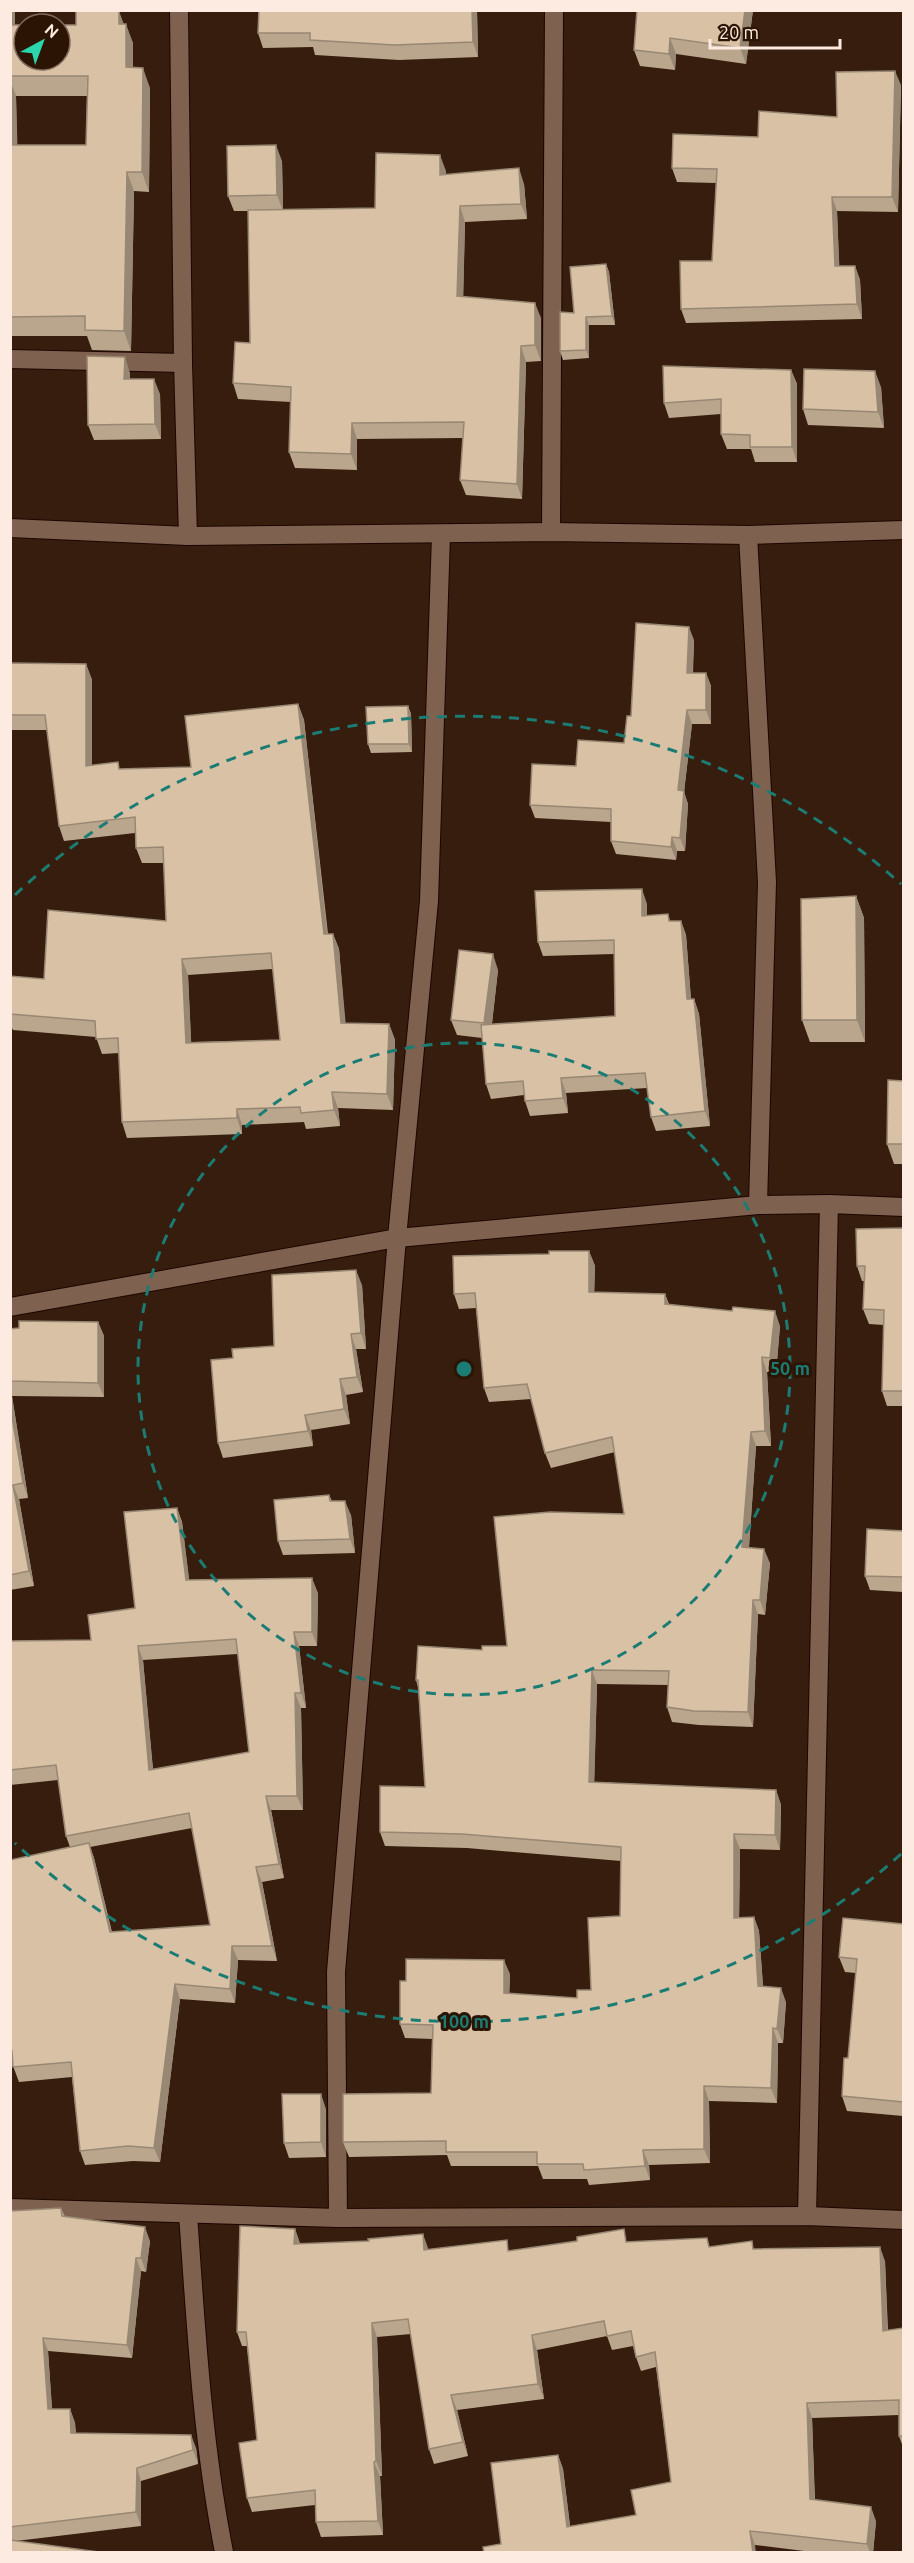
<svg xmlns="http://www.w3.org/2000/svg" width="914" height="2563" font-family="Ubuntu,sans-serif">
	<rect width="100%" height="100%" fill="#361d0d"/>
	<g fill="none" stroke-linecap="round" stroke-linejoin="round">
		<defs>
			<g id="minor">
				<polyline points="179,10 183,363 188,536"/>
				<polyline points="10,359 183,363"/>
				<polyline points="10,528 188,536 551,532 748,535 904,530"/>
				<polyline points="551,532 554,10"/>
				<polyline points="748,535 767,882 758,1205"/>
				<polyline points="10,1307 397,1238 758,1205 829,1204 904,1207"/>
				<polyline points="10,2208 338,2218 807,2216 904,2220"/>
				<path d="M188,2214C196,2327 202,2441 224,2552"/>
				<polyline points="807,2216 829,1204"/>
				<polyline points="338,2218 336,1972 397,1238 429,901 441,535"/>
			</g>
		</defs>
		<use href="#minor" stroke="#1d0600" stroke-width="20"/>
		<use href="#minor" stroke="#7f614f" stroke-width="18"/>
	</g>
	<g fill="#baa68d" fill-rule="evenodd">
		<path d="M10,10H15V25L24,60L123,24L133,43V68L150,88L149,192L134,191L131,351L92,350L87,336H10ZM16,96H87L86,145H17Z"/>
		<polygon points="259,10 477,10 478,57 399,60 315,55 313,47 263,48 258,33"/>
		<polygon points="614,10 753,10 746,64 676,54 675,70 640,66 634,50 637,12"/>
		<polygon points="901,85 898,212 837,211 839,266 855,266 860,280 862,319 686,323 681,309 712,261 716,183 677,182 672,168 758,137 837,117"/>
		<polygon points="282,161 283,210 375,208 446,171 445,175 524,184 527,219 465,222 463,297 541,318 541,361 526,362 522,499 466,495 460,480 463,438 357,439 357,470 295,468 289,452 291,402 238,399 233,383 250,343 248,211 234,211 228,196"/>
		<polygon points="606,264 609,272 615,325 589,325 589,358 563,360 560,351 574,313"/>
		<polygon points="791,370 797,384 797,462 755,462 751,449 727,449 721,434 721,414 669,418 664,403"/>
		<polygon points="130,373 130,379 160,394 161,439 94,440 88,425"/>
		<polygon points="881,387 884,428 808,425 803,409"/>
		<polygon points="694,640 693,673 706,673 711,686 711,724 692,724 684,792 688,804 685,851 677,851 676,860 616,854 611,841 611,822 535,818 530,805 624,743 631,716"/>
		<path d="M10,663L86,664L92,680V765L121,769L191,767L298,704L304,720L328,934H333L339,949L345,1023L389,1024L395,1040L393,1110L338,1108L340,1126L306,1129L304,1122L242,1125V1134L127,1138L122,1122L119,1053L102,1054L96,1037L13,1030L10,1024V976L44,979L166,921L164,863H142L136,848L135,833L64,841L59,826L47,730H10ZM273,969L280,1040L191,1042L188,975Z"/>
		<polygon points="408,706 411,714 412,752 371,753 368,744"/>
		<polygon points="856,896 864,918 865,1042 810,1042 802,1020"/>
		<polygon points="647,904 647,916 668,914 670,921 681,921 686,935 691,999 694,999 699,1014 710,1126 656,1131 651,1117 647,1088 566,1093 568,1113 530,1116 525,1101 524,1095 491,1099 486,1084 482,1038 457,1035 451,1020 498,970 492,1024 615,1016 614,954 543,956 538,942"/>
		<polygon points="903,1081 903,1164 894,1164 887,1144"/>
		<polygon points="903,1228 903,1406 887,1406 882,1391 884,1325 869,1324 863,1309 864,1281 862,1281 857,1266"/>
		<polygon points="589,1251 595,1266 594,1292 665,1294 669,1304 780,1326 776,1373 767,1372 771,1446 756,1446 749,1547 770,1563 765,1615 758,1614 753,1727 699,1725 672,1722 667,1707 668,1685 597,1684 594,1782 776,1790 781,1805 780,1850 740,1849 739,1917 754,1917 759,1931 763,1986 786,2002 783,2043 778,2043 777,2103 709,2101 710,2163 649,2165 650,2180 589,2185 587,2179 543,2179 538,2166 451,2166 447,2155 349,2157 343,2142 431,2093 432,2039 405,2038 400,2024 510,1974 509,1994 577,1998 591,1990 620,1916 621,1861 467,1848 385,1846 380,1832 425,1787 418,1687 416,1680 482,1650 507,1646 624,1514 615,1452 551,1468 545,1453 531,1399 489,1402 484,1388 476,1308 459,1309 454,1294 549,1254"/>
		<polygon points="362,1285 366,1349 356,1349 363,1392 346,1395 350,1424 311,1430 313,1446 223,1458 218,1443 233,1358 274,1346"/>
		<polygon points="98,1322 104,1336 104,1397 12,1396 28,1498 19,1499 34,1586 10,1590 10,1329"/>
		<polygon points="329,1495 332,1501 351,1515 355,1553 283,1555 278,1541"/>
		<path d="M177,1508L182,1522L189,1580L318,1593L317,1646H299L306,1708H301L303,1810H271L284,1878L262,1882L277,1961L238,1960L235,2003L180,1999L160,2162L133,2161L85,2165L80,2151L72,2077L19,2082L13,2066H10V1860L70,1847L66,1836L58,1780L10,1785V1641L91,1640L135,1608ZM238,1654L249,1752L153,1769L143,1660ZM192,1828L210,1925L112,1932L94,1858L90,1847Z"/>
		<polygon points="903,1531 903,1592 870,1590 865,1576"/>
		<polygon points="903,1924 903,2116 847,2111 842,2096 848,2058 856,1973 845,1972 839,1957"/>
		<polygon points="326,2109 326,2157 289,2158 284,2143"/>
		<polygon points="61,2208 65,2217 150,2241 146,2272 141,2271 132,2358 48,2351 52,2409 70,2409 75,2423 76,2433 196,2448 198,2464 141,2481 141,2526 16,2541 10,2553 10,2211"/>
		<polygon points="295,2229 300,2244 428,2249 511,2250 628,2242 755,2249 885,2261 888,2330 903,2328 903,2447 899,2436 899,2415 812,2418 815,2500 876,2521 873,2553 820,2553 755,2545 501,2544 558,2455 563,2469 570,2526 636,2515 671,2482 656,2367 641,2371 636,2357 633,2346 612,2350 607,2336 537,2350 544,2399 457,2410 468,2456 434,2464 429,2449 411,2334 377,2337 382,2476 380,2476 383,2535 321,2537 316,2522 315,2505 252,2512 247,2498 257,2440 247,2346 242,2346 237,2332"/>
	</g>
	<g fill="#978773">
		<polygon points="10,10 15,10 15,45 10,32"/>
		<polygon points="472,10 477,10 478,57 473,42"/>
		<polygon points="745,10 753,10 746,64 740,48"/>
		<polygon points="119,11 126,30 126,24 133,43 133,87 126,67 119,24"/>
		<polygon points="670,38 676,54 675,70 669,54"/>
		<polygon points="143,68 150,88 149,192 142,172"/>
		<polygon points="895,71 901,85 898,212 892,197"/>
		<polygon points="10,80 16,96 18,165 10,146"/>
		<polygon points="276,145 282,161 283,211 277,195"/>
		<polygon points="440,155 446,171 445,191 440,175"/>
		<polygon points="519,168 524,184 527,219 521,204"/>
		<polygon points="127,172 134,191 131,351 124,331"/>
		<polygon points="832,197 837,211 840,280 835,266"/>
		<polygon points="460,206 465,222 463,312 457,296"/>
		<polygon points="606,264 609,272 615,325 612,316"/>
		<polygon points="855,266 860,280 862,319 857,304"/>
		<polygon points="535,303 541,318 541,361 535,345"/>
		<polygon points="586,317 589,325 589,358 586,350"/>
		<polygon points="521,346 526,362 522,499 517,484"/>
		<polygon points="125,357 130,373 130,395 124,379"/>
		<polygon points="791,370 797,384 797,462 792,447"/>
		<polygon points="875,371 881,387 884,428 878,412"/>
		<polygon points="154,379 160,394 161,439 155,424"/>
		<polygon points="352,423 357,439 357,470 351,454"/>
		<polygon points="689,627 694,640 692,686 687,673"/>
		<polygon points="86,664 92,680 92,781 86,766"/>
		<polygon points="706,673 711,686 711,724 706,710"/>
		<polygon points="298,704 304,720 329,950 324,934"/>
		<polygon points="408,706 411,714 412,752 409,744"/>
		<polygon points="687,710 692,724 684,792 688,804 685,851 680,838 678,790"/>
		<polygon points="672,837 677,851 676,860 671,847"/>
		<polygon points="642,889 647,904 647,930 642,916"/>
		<polygon points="856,896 864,918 865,1042 857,1020"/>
		<polygon points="681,921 686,935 692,1014 687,999"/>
		<polygon points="333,934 339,949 347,1038 341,1023"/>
		<polygon points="493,954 498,970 490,1039 484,1023"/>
		<polygon points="182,959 188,975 192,1058 186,1043"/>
		<polygon points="694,999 699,1014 710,1126 705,1111"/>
		<polygon points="389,1024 395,1040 393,1110 387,1094"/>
		<polygon points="561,1078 566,1093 568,1113 563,1098"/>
		<polygon points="332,1092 338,1108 340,1126 334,1110"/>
		<polygon points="237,1109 242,1125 242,1134 237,1118"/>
		<polygon points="589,1251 595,1266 594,1306 589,1292"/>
		<polygon points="356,1270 362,1285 366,1349 361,1333"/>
		<polygon points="665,1294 670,1309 665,1304"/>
		<polygon points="775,1311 780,1326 776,1373 770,1358"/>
		<polygon points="98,1322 104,1336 104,1397 98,1383"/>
		<polygon points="351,1334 356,1349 363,1392 357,1377"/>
		<polygon points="762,1357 767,1372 771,1446 765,1431"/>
		<polygon points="340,1379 346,1395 350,1424 344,1409"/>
		<polygon points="10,1392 12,1396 28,1498 23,1483 10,1405"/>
		<polygon points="305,1415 311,1430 313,1446 308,1431"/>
		<polygon points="751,1432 756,1446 748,1561 742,1547"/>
		<polygon points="13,1485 19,1499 34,1586 29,1571"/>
		<polygon points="345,1501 351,1515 355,1553 350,1539"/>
		<polygon points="177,1508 182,1522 191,1594 186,1580"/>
		<polygon points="764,1549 770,1563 765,1615 760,1600"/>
		<polygon points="312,1578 318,1593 317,1646 312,1632"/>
		<polygon points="753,1600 758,1614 753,1727 748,1712"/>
		<polygon points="294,1632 299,1646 306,1708 301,1693"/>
		<polygon points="138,1646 143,1660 154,1784 149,1770"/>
		<polygon points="592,1670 597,1684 594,1796 589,1782"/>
		<polygon points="295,1693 301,1708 303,1810 297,1796"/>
		<polygon points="776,1790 781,1805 780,1850 775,1835"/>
		<polygon points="266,1796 271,1810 284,1878 279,1864"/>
		<polygon points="734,1834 740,1849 739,1932 734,1918"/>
		<polygon points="89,1843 94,1858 115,1946 110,1932"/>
		<polygon points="256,1867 262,1882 277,1961 272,1946"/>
		<polygon points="754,1917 759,1931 764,2000 758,1986"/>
		<polygon points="232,1946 238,1960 235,2003 230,1989"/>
		<polygon points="504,1960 510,1974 509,2008 504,1993"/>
		<polygon points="175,1984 180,1999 160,2162 154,2148"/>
		<polygon points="781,1988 786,2002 783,2043 777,2029"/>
		<polygon points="773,2028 778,2043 777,2103 771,2088"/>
		<polygon points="704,2086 709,2101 710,2163 704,2149"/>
		<polygon points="321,2094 326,2109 326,2157 321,2142"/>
		<polygon points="643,2150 649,2165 650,2180 645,2166"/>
		<polygon points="145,2227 150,2241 146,2272 141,2258"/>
		<polygon points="295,2229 300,2243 300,2259 294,2244"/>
		<polygon points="423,2234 428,2248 430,2264 424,2250"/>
		<polygon points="880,2247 885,2261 888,2345 883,2331"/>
		<polygon points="136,2258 141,2271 132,2358 127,2345"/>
		<polygon points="372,2323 377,2337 382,2476 376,2461"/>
		<polygon points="532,2335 537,2350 544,2399 538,2384"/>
		<polygon points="43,2338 48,2351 53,2423 48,2409"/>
		<polygon points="451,2395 457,2410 468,2456 463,2442"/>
		<polygon points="807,2403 812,2418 815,2514 810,2499"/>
		<polygon points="70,2409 75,2423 76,2446 71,2433"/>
		<polygon points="191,2435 196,2448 198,2464 193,2450"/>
		<polygon points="558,2455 563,2469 572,2541 567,2527"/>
		<polygon points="374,2462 380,2476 383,2535 378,2521"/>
		<polygon points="137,2468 141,2481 141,2526 136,2512"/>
		<polygon points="871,2507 876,2521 873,2553 870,2553 867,2544"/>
		<polygon points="750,2531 755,2545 756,2553 753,2553"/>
	</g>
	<g fill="#d8c1a4" stroke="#978773" stroke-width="1.5" fill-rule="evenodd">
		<polygon points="76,10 119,11 119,24 126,24 126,67 143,68 142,172 127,172 124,331 85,330 85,316 10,317 10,145 86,145 88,76 10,76 10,25 24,25 24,60 60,60 60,25 76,25"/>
		<polygon points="259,10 472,10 473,42 394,45 310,40 310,33 258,33"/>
		<polygon points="637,10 745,10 740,48 670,38 669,54 634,50"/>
		<polygon points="895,71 892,197 832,197 835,266 855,266 857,304 681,309 680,261 712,261 717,169 672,168 673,134 758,137 759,111 837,117 836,72"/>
		<polygon points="276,145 277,195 228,196 227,146"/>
		<polygon points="376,153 440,155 440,175 519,168 521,204 460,206 457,296 535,303 535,345 521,346 517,484 460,480 464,422 352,423 351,454 289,452 291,387 233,383 235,342 250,343 248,210 375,208"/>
		<polygon points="606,264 612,316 586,317 586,350 560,351 560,312 574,313 570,267"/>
		<polygon points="87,356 125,357 124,379 154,379 155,424 88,425"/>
		<polygon points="663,366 791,370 792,447 750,447 750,435 721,434 721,399 664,403"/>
		<polygon points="804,369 875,371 878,412 803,409"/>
		<polygon points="636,623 689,627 687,673 706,673 706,710 687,710 678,790 684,791 680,838 672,837 671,847 611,841 611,809 530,805 532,764 576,766 578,740 624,743 627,716 631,716"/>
		<path d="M10,663L86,664V766L118,762L119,769L191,767L185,716L298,704L324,934H333L341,1023L389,1024L387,1094L332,1092L334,1110L301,1113L300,1107L237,1109V1118L122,1122L118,1038L96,1039L95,1021L10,1014V976L44,979L48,910L166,921L163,847L136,848L135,817L59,826L45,715H10ZM271,953L280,1040L186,1043L182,959Z"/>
		<polygon points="408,706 409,744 368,744 366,707"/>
		<polygon points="642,889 642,916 668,914 669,921 681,921 687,999 694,999 705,1111 651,1117 645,1073 561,1078 563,1098 525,1101 523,1081 486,1084 481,1025 615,1016 614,940 538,942 535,891"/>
		<polygon points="856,896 857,1020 802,1020 801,899"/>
		<polygon points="459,950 493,954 484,1023 451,1020"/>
		<polygon points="888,1080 903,1081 903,1144 887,1144"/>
		<polygon points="903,1228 903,1391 882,1391 884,1310 863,1309 865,1266 857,1266 856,1229"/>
		<polygon points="549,1251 589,1251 589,1292 665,1294 665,1304 732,1311 733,1307 775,1311 770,1358 762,1357 765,1431 751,1432 742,1547 764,1549 760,1600 753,1600 748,1712 694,1711 667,1707 669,1671 592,1670 589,1782 776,1790 775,1835 734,1834 734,1918 754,1917 758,1986 781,1988 777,2029 773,2028 771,2088 704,2086 704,2149 643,2150 645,2166 584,2170 583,2164 537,2164 537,2152 446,2152 446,2141 343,2142 343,2094 431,2093 433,2025 400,2024 400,1981 406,1981 406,1959 504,1960 504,1993 577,1998 577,1990 591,1990 588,1918 620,1916 621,1847 462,1834 380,1832 380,1786 425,1787 418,1680 416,1680 418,1646 482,1650 482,1646 507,1646 494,1517 550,1512 624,1514 612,1437 545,1453 527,1384 484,1388 475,1293 454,1294 453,1256 549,1254"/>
		<polygon points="356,1270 361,1333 351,1334 357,1377 340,1379 344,1409 305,1415 308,1431 218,1443 211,1360 233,1358 232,1349 274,1346 272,1275"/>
		<polygon points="19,1321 98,1322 98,1383 10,1381 10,1329 19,1328"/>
		<polygon points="10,1405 23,1483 13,1485 29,1571 10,1575"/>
		<polygon points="329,1495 330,1501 345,1501 350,1539 278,1541 274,1500"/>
		<path d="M177,1508L186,1580L312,1578V1632H294L301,1693H295L297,1796H266L279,1864L256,1867L272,1946H232L230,1989L175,1984L154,2148L128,2146L80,2151L71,2062L13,2067L12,2051L10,2052V1860L89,1843L110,1932L210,1925L189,1813L66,1836L56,1765L10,1770V1641L91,1640L88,1615L135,1608L124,1512ZM236,1639L249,1752L149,1770L138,1646Z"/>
		<polygon points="867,1529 903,1531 903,1577 865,1576"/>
		<polygon points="843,1918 903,1924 903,2102 842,2096 844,2058 848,2058 857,1959 839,1957"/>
		<polygon points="282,2094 321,2094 321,2142 284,2143"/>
		<polygon points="61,2208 62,2216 145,2227 141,2258 136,2258 127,2345 43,2338 48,2409 70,2409 71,2433 191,2435 193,2450 137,2468 136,2512 10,2527 10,2211"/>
		<polygon points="240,2226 295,2229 294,2244 369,2241 368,2239 423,2234 424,2250 507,2240 508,2251 577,2241 577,2237 624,2229 626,2242 707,2238 709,2247 752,2241 753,2249 880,2247 883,2331 903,2328 903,2436 899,2436 899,2400 807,2403 810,2499 871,2507 867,2544 750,2531 753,2553 484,2553 483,2547 501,2544 491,2463 558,2455 567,2527 636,2515 631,2490 671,2482 655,2352 636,2357 631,2331 607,2336 604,2321 532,2335 538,2384 451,2395 463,2442 429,2449 408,2319 372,2323 376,2461 374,2462 378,2521 316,2522 315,2490 247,2498 239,2443 257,2440 246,2332 237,2332"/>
		<polygon points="10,2540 106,2553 10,2553"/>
	</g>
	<g fill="none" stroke="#1b7c74" stroke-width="3" stroke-dasharray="10 8">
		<circle cx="464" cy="1369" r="326"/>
		<path d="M901 1854A653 653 0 0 1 15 1843M15 895A653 653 0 0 1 901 884"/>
	</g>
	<circle cx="464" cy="1369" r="9" fill="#1b7c74" stroke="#2c1405" stroke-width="3"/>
	<g font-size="18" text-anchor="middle" font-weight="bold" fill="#1b7c74" stroke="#2c1405" stroke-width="6" stroke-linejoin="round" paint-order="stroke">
		<text x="790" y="1375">50 m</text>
		<text x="464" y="2028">100 m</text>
	</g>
	<rect width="914" height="2563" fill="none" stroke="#fdebe1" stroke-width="24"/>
	<g transform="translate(42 42) rotate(41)"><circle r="28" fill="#2c1405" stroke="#806a5d" stroke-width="1.5"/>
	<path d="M0-4.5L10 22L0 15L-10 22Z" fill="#2cd5ab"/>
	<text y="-9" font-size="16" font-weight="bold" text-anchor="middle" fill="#fdebe1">N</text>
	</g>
	<path d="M710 39v9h130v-9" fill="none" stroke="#fdebe1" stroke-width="3"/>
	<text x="719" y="39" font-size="18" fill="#fdebe1" stroke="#2c1405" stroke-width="4.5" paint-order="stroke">20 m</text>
</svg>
